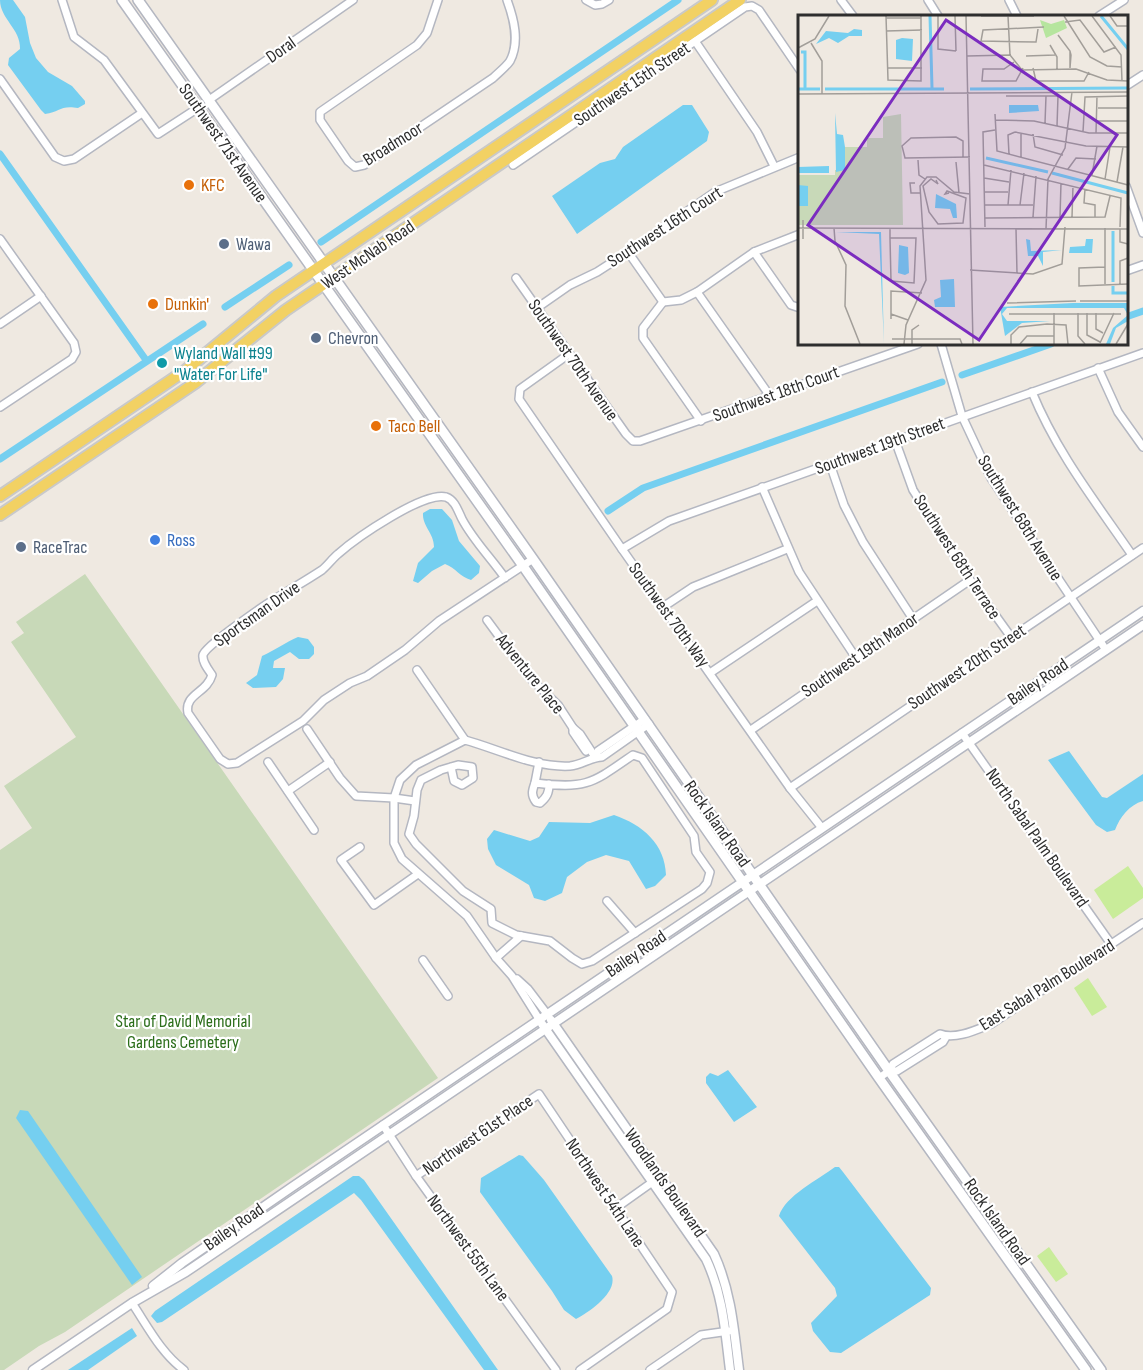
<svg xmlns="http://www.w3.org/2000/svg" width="1143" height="1370" font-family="'Sofia Sans Condensed',sans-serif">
	<rect width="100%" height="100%" fill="#efe9e1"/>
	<polygon fill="#c8d9b8" points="85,574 438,1078 65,1332 39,1346 4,1370 0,1370 0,850 32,828 4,786 76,737 11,642 24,633 16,622"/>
	<g fill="#c9ec9a">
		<polygon points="1128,866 1143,888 1143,898 1113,919 1094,890"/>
		<polygon points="1088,978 1107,1007 1092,1016 1074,988"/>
		<polygon points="1049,1247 1068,1274 1056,1282 1037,1256"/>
	</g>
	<g fill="#75cff0">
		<path d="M0,0H13L25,17L30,43L36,58L48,72L72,86L85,101V104L78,108C60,105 60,112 45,114L41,110L8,65L9,58L20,49C21,29 0,19 0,0Z"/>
		<polygon points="683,105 692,105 709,132 707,141 577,234 552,196 600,163 615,159 623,147"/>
		<path d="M430,509H442L452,520L459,541L480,566L479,573L471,580C460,577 456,568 445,564L432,571L418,583L413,581L418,563L434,547C434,533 422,526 423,513Z"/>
		<path d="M298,637L308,639L314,647V654L309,659H299L290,652L274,661L273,668H285L283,679L276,687L253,688L246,683L257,675L262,656C275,650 286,642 298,637Z"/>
		<path d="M1069,751L1102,797L1107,798L1143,774V801C1129,805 1120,817 1115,830L1107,832L1096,825L1048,760Z"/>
		<path d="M614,815C643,825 665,844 666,875L655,886L646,889L629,861L606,855L587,862L567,877L562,893L545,901L534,898L529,885L496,865L488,849L487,839L494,830L530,841L539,837L549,822L590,823Z"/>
		<polygon points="728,1070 757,1107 734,1122 706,1083 706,1077 710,1073 718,1076"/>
		<polygon points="20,1110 28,1111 142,1277 132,1285 16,1118"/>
		<path d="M519,1155L523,1156L544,1180L612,1276C617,1293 589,1312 576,1319L564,1310L552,1291L480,1192L481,1178Z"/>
		<path d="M835,1167H839L843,1172L931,1288L930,1295L841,1353L830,1352L813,1331L811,1323L837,1296L835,1288L779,1216C785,1196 819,1179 835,1167Z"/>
		<polygon points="353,1176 359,1176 364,1180 498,1370 484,1370 361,1200 354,1193 162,1322 157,1323 151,1316 155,1311"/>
		<polygon points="132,1328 137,1336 88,1370 68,1370"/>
	</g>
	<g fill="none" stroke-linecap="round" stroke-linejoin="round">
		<g stroke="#75cff0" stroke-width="7">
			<polyline points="0,154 146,360"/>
			<polyline points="321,242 678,0"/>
			<polyline points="225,307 289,265"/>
			<polyline points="1126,317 1143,311"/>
			<polyline points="962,375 1051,344"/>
			<polyline points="0,459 203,324"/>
			<polyline points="608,511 643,488 942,382"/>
		</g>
		<defs>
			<g id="minor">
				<polyline points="62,0 74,37 104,60 158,134 198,108"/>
				<path d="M438,0L427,33L417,45L320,112V120L348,161L355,167L364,165L493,78C498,73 506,67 510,61C520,42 514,19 507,0"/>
				<polyline points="586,0 595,5 602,4 609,0"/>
				<polyline points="841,0 853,16"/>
				<polyline points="928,0 938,16"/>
				<polyline points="1009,0 1017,16"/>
				<polyline points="1099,16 1124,0"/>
				<polyline points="695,41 757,132 774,166"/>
				<polyline points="0,79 55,157 64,161 74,159 142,113"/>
				<polyline points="1126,86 1143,75"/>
				<polyline points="209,100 353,0"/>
				<polyline points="513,165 745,7 752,6 759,10 800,70"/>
				<polyline points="1126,186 1143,233"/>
				<polyline points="0,239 74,343 76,352 72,359 0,407"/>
				<polyline points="628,252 663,302"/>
				<polyline points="754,252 791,305 800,308"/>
				<polyline points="1126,271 1143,265"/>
				<polyline points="516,278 626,434 633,441 640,441 918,344"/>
				<polyline points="697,292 770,396"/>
				<polyline points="663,302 681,300 697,292 754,252 800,234"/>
				<polyline points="663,302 643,328 643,338 701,421"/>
				<polyline points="537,308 570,285 597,272 628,252 715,192 800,157"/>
				<polyline points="0,324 41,296"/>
				<polyline points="941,344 962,416 991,478 1106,650"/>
				<polyline points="569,354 520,389 519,399 622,549 790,788 822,828"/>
				<polyline points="1098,368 1118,412 1143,447"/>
				<path d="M1032,392C1057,453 1095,501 1132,555"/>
				<polyline points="895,440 913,490 970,580 1011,637"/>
				<polyline points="830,464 844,505 863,542 913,619"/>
				<polyline points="762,487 799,572 856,658"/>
				<polyline points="622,549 669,521 1143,353"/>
				<path d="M505,578C491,558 473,540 462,519C458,511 455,500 446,497C424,491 356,538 338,554C332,559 328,565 322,570C307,580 291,589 275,599C265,605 205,646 203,655C202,662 208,669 212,675C207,693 184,694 188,713L220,759L228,764L237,763L303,721L324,700L350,683L367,676L405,650L439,621L533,559"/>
				<polyline points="663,607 693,587 787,549"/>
				<polyline points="487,620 529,677 558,705 573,728 580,734 595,757"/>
				<polyline points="417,670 465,740"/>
				<polyline points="710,673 817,601"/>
				<polyline points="573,728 573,732 586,751"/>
				<polyline points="307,729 340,778 356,796 394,798 415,801"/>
				<polyline points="751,730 970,580"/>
				<polyline points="962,733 1111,944"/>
				<polyline points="595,757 598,751 645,719"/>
				<polyline points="268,762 314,830"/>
				<path d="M451,767L454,781L462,785L473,778L472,767L458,765L441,770L421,780L417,790L414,816L409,834L416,844L463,891L491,909L492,923L516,935L550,941L572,958L582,964L592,961L702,889L707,883L710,872L696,852L694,836L642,758L633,755C591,784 587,789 535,783C532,791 531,795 536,802L540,803C547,797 549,793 549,784"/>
				<polyline points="535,783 539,762"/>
				<polyline points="790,788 1143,548"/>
				<polyline points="288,791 330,762"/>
				<polyline points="360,847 341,860 374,905 418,874"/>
				<polyline points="607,901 635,933"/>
				<polyline points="496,958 521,936"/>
				<polyline points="423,960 448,996"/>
				<polyline points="517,979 528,989 547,1014"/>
				<path d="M539,1019L512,976L496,958L467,916L402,859L394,843V798L400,780L416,765L465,740C498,749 535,768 570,766C582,765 591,757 602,757L649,724"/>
				<polyline points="889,1071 897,1071 943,1042 946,1037"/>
				<path d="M879,1078L889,1071L893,1064L940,1034C955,1040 976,1030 991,1024L1143,923"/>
				<polyline points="383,1125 416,1176 556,1370"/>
				<polyline points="416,1176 539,1094 672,1292 667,1309 580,1370"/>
				<polyline points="616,1208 661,1176"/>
				<path d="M132,1303C148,1327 161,1353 184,1370"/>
				<polyline points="650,1370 701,1335 729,1331"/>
			</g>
			<g id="tertiary">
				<path d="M551,1020L714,1254C731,1291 734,1330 739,1370"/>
				<path d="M542,1024L706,1259C723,1295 725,1330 730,1370"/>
				<polyline points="153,1286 182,1263 292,1187 1143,611"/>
				<polyline points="33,1370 132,1303 186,1272 1143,625"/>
			</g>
			<g id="secondary">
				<polyline points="122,0 523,566 879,1078 1086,1370"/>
				<polyline points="138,0 533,559 889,1071 1101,1370"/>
			</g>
			<g id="primary">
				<polyline points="0,496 186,370 276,296 712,0"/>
				<polyline points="0,515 195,383 286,310 740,0"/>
			</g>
		</defs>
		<use href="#minor" stroke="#b4b7c1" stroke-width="10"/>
		<use href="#tertiary" stroke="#b4b7c1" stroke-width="11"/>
		<use href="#secondary" stroke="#b4b7c1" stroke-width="12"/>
		<use href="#primary" stroke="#c9c9c9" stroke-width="14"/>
		<use href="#minor" stroke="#fff" stroke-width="7"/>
		<use href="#tertiary" stroke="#fff" stroke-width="8"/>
		<use href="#secondary" stroke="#fff" stroke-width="9"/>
		<use href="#primary" stroke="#f2d163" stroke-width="10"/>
	</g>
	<g fill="#e8710a" stroke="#fff" stroke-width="2">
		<circle cx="189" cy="185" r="6"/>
		<circle cx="153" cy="304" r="6"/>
		<circle cx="376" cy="426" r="6"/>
	</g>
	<g fill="#5c6f8a" stroke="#fff" stroke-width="2">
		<circle cx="224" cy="244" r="6"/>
		<circle cx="316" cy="338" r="6"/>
		<circle cx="21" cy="547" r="6"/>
	</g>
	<circle fill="#0f9aa8" stroke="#fff" stroke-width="2" cx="162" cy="363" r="6"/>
	<circle fill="#3f7fe0" stroke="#fff" stroke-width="2" cx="155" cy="540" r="6"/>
	<g text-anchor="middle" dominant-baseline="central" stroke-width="4.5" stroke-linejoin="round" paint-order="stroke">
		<g font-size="18" fill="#2e2e2e" stroke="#fff">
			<text transform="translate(281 50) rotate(-35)">Doral</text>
			<text transform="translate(632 84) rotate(-34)">Southwest 15th Street</text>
			<text transform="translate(223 143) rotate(55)">Southwest 71st Avenue</text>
			<text transform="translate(393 144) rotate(-32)">Broadmoor</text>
			<text transform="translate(665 227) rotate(-33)">Southwest 16th Court</text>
			<text transform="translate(368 255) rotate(-34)">West McNab Road</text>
			<text transform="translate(573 360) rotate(55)">Southwest 70th Avenue</text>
			<text transform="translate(776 394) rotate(-20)">Southwest 18th Court</text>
			<text transform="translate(880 446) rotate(-20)">Southwest 19th Street</text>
			<text transform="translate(1020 518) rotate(58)">Southwest 68th Avenue</text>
			<text transform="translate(957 557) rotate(57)">Southwest 68th Terrace</text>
			<text transform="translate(257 614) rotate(-35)">Sportsman Drive</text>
			<text transform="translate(669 615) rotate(54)">Southwest 70th Way</text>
			<text transform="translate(860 655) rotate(-34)">Southwest 19th Manor</text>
			<text transform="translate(967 667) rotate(-34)">Southwest 20th Street</text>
			<text transform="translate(530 674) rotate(51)">Adventure Place</text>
			<text transform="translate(1038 682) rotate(-34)">Bailey Road</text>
			<text transform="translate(717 824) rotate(55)">Rock Island Road</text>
			<text transform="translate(1037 838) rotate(55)">North Sabal Palm Boulevard</text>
			<text transform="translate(636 954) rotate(-34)">Bailey Road</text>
			<text transform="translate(1047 985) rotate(-32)">East Sabal Palm Boulevard</text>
			<text transform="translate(478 1135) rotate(-34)">Northwest 61st Place</text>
			<text transform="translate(665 1183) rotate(55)">Woodlands Boulevard</text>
			<text transform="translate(605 1193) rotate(56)">Northwest 54th Lane</text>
			<text transform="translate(997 1222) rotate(55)">Rock Island Road</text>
			<text transform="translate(234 1227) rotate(-35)">Bailey Road</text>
			<text transform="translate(468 1248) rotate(54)">Northwest 55th Lane</text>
		</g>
		<g font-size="18" fill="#c56008" stroke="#fff" text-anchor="start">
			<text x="201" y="185">KFC</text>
			<text x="165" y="304">Dunkin'</text>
			<text x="388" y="426">Taco Bell</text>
		</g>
		<g font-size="18" fill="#4e5e75" stroke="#fff" text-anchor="start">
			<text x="236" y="244">Wawa</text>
			<text x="328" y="338">Chevron</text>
			<text x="33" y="547">RaceTrac</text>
		</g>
		<g font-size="18" fill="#0d838f" stroke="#fff" text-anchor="start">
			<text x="174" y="353">Wyland Wall #99<tspan x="174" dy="21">"Water For Life"</tspan></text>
		</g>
		<g font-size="18" fill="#366cbe" stroke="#fff" text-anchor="start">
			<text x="167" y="540">Ross</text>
		</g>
		<g font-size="18" fill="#2c6e1b" stroke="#fff">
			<text x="183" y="1021">Star of David Memorial<tspan x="183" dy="21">Gardens Cemetery</tspan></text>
		</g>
	</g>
	<g transform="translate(798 15)">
		<rect width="330" height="330" fill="#efe9e1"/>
		<path d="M266,5L269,13L248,23L242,5L253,9Z" fill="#b6e59e"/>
		<path d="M103,99L105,210H0V160H37V155H47V132H69V123H85V102Z" fill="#c8d9b8"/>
		<path d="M56,14L64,15V21H51L40,28L31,23L18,29L28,16L50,18ZM104,23L115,24L114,46L98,44V25ZM211,90H240L241,96L211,98ZM37,98L39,119L45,120L47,132V155L38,157ZM31,151V158H0V152ZM0,170L10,171V191H0ZM138,179L158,189L159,203H155L152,194L137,193ZM38,217H83L86,329L81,219ZM228,224L232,225L233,236L264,235L245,237V251L240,241H230ZM288,224H295L294,238H271L272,232L287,231ZM101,230L110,232L111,258L107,260L100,258ZM156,264L157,292H137L136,285L143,282L142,265ZM275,288H330V306L318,313L312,329H308L315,313L330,300L326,293H209L204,299L209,306H252L224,308L207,321L202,292Z" fill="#75cff0"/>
		<path fill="none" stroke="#75cff0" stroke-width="3" d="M132,1L134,73M303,1L330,34M3,37H7V74M0,74H22M27,74H146M172,74L330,73M188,143L250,157M254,158L330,178M315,267V216M315,271V278H330"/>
		<path fill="none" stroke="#a29e99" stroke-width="1.5" d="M88,1L90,65L123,66V1M140,1V34L158,36M157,1L158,36M168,1L175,329M183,1H236M210,1L212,40L224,55L278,54L309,65L330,66M266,1L292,42L309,51L324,52M294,1L323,40L324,66M312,1L319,11H330M88,3H123M267,7L282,5L306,37L318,32M240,14L238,27L183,26L185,15L246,12M88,16L124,15M260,20L272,36L273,40L272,53V36M13,28L24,46V79M252,30L259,42V54M0,33L17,24L31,1M169,41L213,40M228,41L257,40M216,47L206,54H185L184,66H218L225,53M89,53H124M235,53L238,66H286L291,57M0,79L330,77M208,81H260L259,111M300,93H330M197,99L199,136L330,170M197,105L236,106L291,118H330M299,106H330M247,108L248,81M217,117L288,131L330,132M285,117L287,82L330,81M298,118L299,81M223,119V142M235,119L237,132L265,140M211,139L210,120L217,117M165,142V126L158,122L113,123L104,131L107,143L172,142M120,145L121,160L127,164M158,147L161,178M186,150L323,183L322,212M270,154L278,143L298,144M294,160L299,131M186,163L211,167M307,164L312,132M138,165L140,169L133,164L125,171L131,197L140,209L165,208L168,183L149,176L147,179L151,178M319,167L325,132M117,168H112L113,178H122M287,174L286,188L297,190V202M187,177H210M187,190H235M210,190L213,155M222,190L226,158M235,202L238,161M262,202L263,168M274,202L275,171M187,203L307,202L312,181M5,205V224M187,212L185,117L197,115M0,213L330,214M36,213L37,226L48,250L47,291L62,329M218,214L219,258M248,214L250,164L267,133L274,77M322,214V227L330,229M92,223H118L116,268L93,266L92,223V214M307,252L281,253V271L330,269M172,255L235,259L264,249L267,212M307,269V213M322,269V246L330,243M282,286H330M209,288L278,286M256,298V329M280,298V321L287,329M289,298V320L302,327M298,298V314L305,318M93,299L110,305M211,299H323M93,304V276L124,278M94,324H162L164,329M302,328L316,298M106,329L108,310L128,265L122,171L129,162H138L156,177L172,179M114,329V315L121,310M213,329V320L221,312L249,309L268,310L270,329M222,329L229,321H256M318,329L330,309"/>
		<path fill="#7b2cbf" fill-opacity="0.15" stroke="#7b2cbf" stroke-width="3" d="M148,5L319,120L181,325L10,210Z"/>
		<rect width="330" height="330" fill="none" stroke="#2e2e2e" stroke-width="3"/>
	</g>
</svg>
